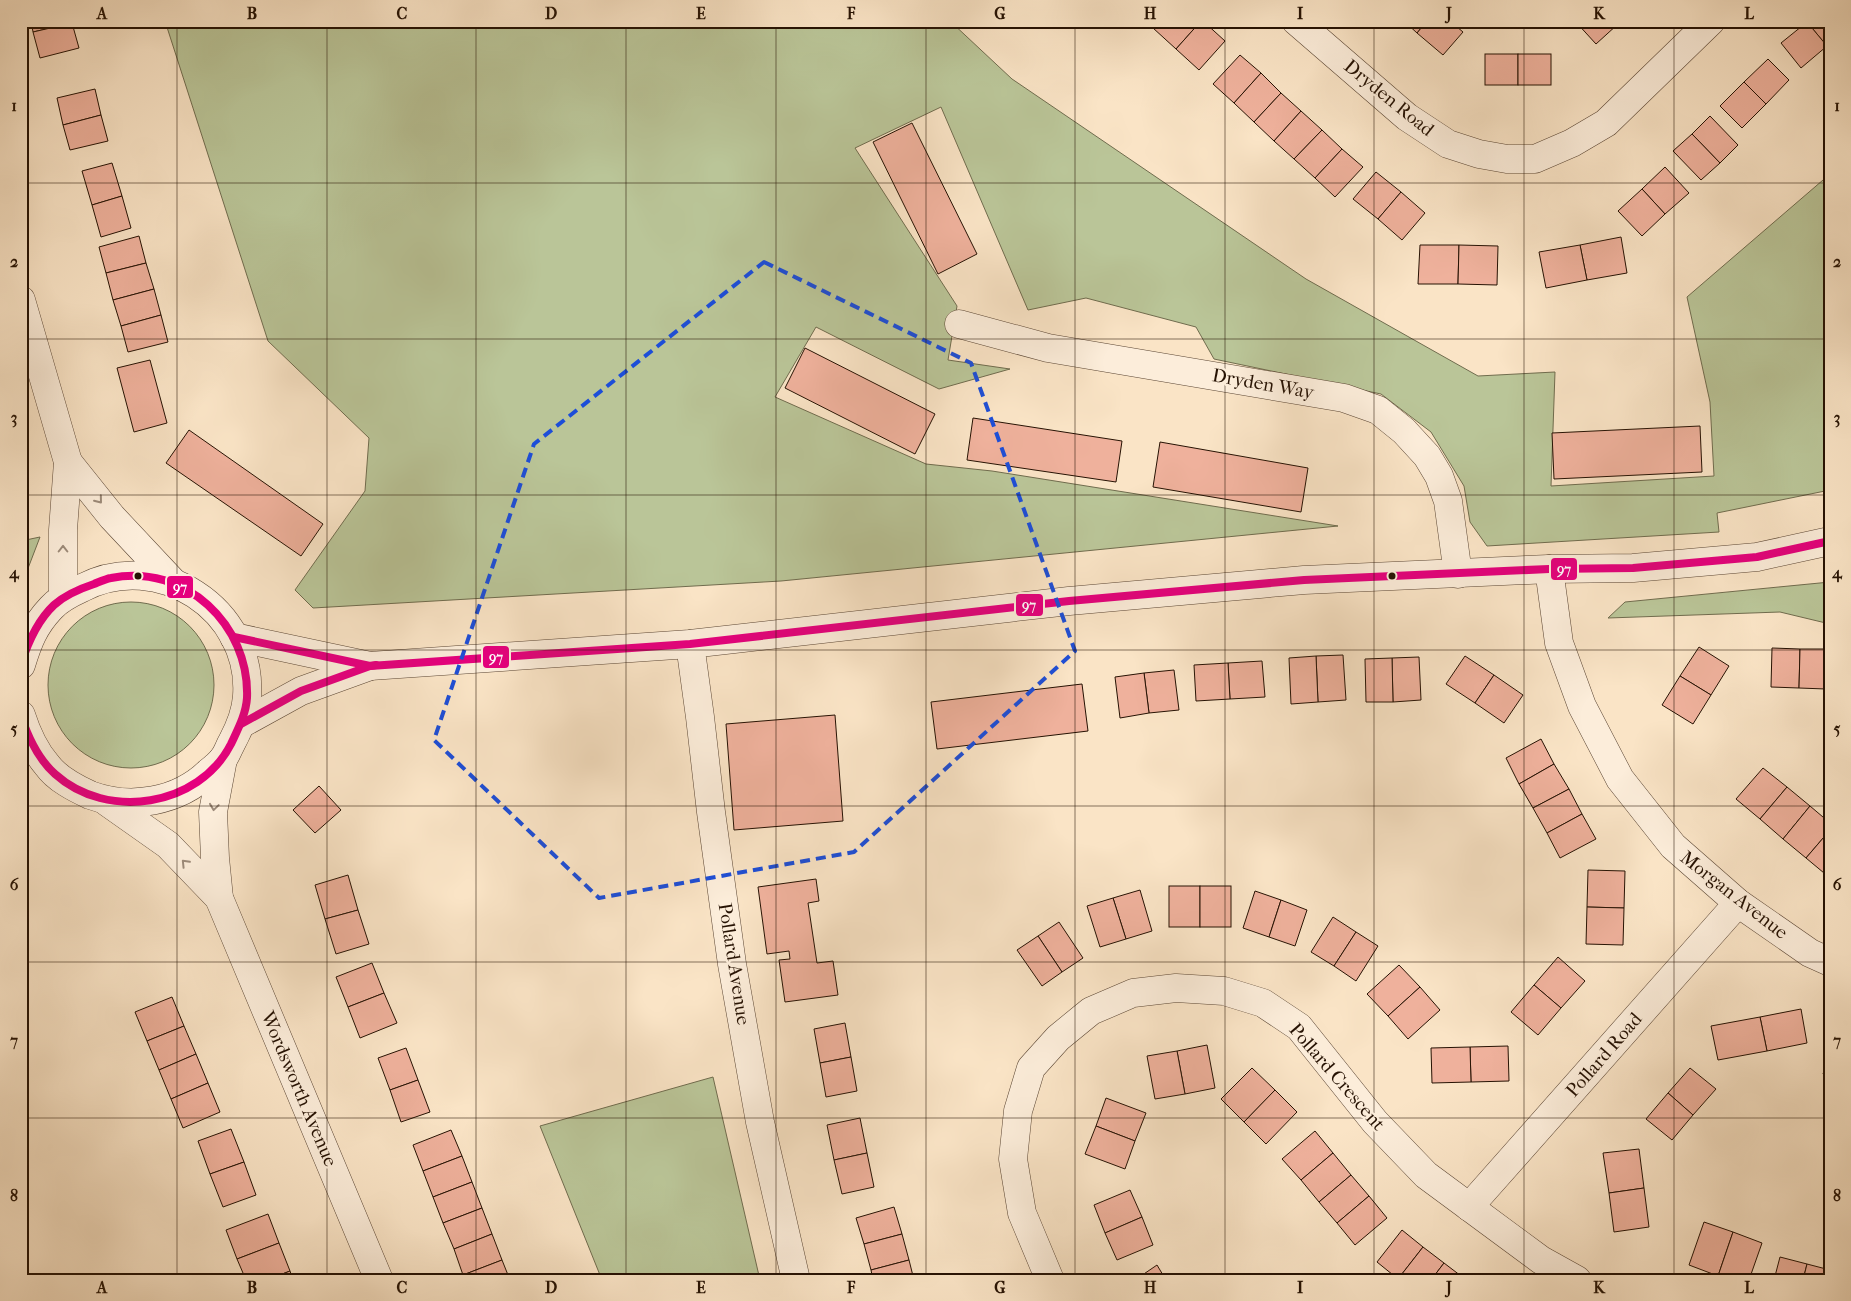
<svg xmlns="http://www.w3.org/2000/svg" width="1851" height="1301" font-family="'IM FELL French Canon',serif">
	<rect width="100%" height="100%" fill="#fae4c6"/>
	<filter id="stains"><feTurbulence type="fractalNoise" baseFrequency=".004" numOctaves="4"/><feColorMatrix values="0 0 0 0 .2 0 0 0 0 .09 0 0 0 0 .02 0 0 0 .5 -.17"/></filter>
	<radialGradient id="worn" r=".72"><stop offset=".6" stop-color="#630" stop-opacity="0"/><stop offset="1" stop-color="#630" stop-opacity=".3"/></radialGradient>
	<g fill="#bac598" stroke="#706c4e">
		<polygon points="165,21 950,21 1012,79 1306,279 1478,376 1555,372 1551,486 1714,476 1710,402 1687,297 1830,174 1830,490 1717,513 1719,532 1487,546 1470,522 1464,486 1431,432 1381,394 1214,359 1196,327 1086,298 1028,310 941,107 855,148 957,306 948,360 1010,369 939,389 816,327 775,397 926,464 992,471 1338,526 781,581 313,608 295,590 365,491 369,438 268,341"/>
		<polygon points="40,537 22,584 21,585 21,541"/>
		<polygon points="1830,582 1830,624 1780,612 1608,618 1625,602"/>
		<circle cx="131" cy="685" r="83"/>
		<polygon points="713,1077 760,1280 602,1280 540,1126"/>
	</g>
	<g fill="#efb19c" stroke="#261203">
		<polygon points="31,21 72,21 72,23 33,32"/>
		<polygon points="1159,21 1201,21 1176,49 1153,28"/>
		<polygon points="1201,21 1203,21 1225,41 1199,70 1176,49"/>
		<polygon points="1404,21 1427,21 1417,33"/>
		<polygon points="1427,21 1450,21 1463,32 1443,55 1417,33"/>
		<polygon points="1575,21 1615,21 1618,24 1596,44"/>
		<polygon points="1830,21 1830,44 1827,46 1807,22"/>
		<polygon points="1807,22 1827,46 1801,68 1781,43"/>
		<polygon points="72,23 79,48 40,58 33,32"/>
		<rect x="1485" y="54" width="33" height="31"/>
		<rect x="1518" y="54" width="33" height="31"/>
		<polygon points="1240,55 1261,73 1234,103 1213,84"/>
		<polygon points="1768,59 1789,80 1766,104 1744,82"/>
		<polygon points="1261,73 1281,93 1254,122 1234,103"/>
		<polygon points="1744,82 1766,104 1742,128 1720,106"/>
		<polygon points="95,89 101,115 63,125 57,98"/>
		<polygon points="1281,93 1301,111 1274,141 1254,122"/>
		<polygon points="1301,111 1322,130 1294,159 1274,141"/>
		<polygon points="101,115 108,141 70,150 63,125"/>
		<polygon points="1710,116 1738,145 1720,163 1692,134"/>
		<polygon points="912,123 977,254 938,274 873,142"/>
		<polygon points="1322,130 1342,149 1315,178 1294,159"/>
		<polygon points="1692,134 1720,163 1701,180 1673,151"/>
		<polygon points="1342,149 1363,167 1335,197 1315,178"/>
		<polygon points="112,163 122,196 92,205 82,171"/>
		<polygon points="1665,167 1689,193 1665,214 1642,189"/>
		<polygon points="1376,172 1401,192 1378,219 1353,199"/>
		<polygon points="1642,189 1665,214 1642,236 1618,211"/>
		<polygon points="1401,192 1425,213 1402,240 1378,219"/>
		<polygon points="122,196 131,228 101,237 92,205"/>
		<polygon points="139,236 146,263 106,273 99,247"/>
		<polygon points="1621,237 1627,273 1587,280 1580,245"/>
		<polygon points="1420,245 1459,245 1458,284 1418,284"/>
		<polygon points="1459,245 1498,246 1497,285 1458,284"/>
		<polygon points="1580,245 1587,280 1546,288 1539,252"/>
		<polygon points="146,263 154,289 113,300 106,273"/>
		<polygon points="154,289 161,315 121,326 113,300"/>
		<polygon points="161,315 168,342 128,352 121,326"/>
		<polygon points="805,348 935,414 915,454 785,388"/>
		<polygon points="150,360 167,423 134,432 117,368"/>
		<polygon points="973,418 1122,441 1116,482 967,460"/>
		<polygon points="1700,426 1702,472 1554,479 1552,433"/>
		<polygon points="189,430 323,524 301,556 166,463"/>
		<polygon points="1160,442 1308,468 1301,512 1153,487"/>
		<polygon points="1699,647 1729,666 1711,695 1680,676"/>
		<polygon points="1772,648 1800,649 1799,688 1771,687"/>
		<polygon points="1800,649 1827,649 1826,689 1799,688"/>
		<polygon points="1343,655 1346,700 1318,702 1316,656"/>
		<polygon points="1316,656 1318,702 1291,704 1289,658"/>
		<polygon points="1465,656 1494,675 1475,703 1446,684"/>
		<polygon points="1419,657 1421,700 1393,702 1392,658"/>
		<polygon points="1392,658 1393,702 1366,702 1365,659"/>
		<polygon points="1262,661 1265,697 1230,699 1228,663"/>
		<polygon points="1228,663 1230,699 1196,701 1194,665"/>
		<polygon points="1174,670 1179,710 1149,713 1144,673"/>
		<polygon points="1144,673 1149,713 1120,718 1115,677"/>
		<polygon points="1494,675 1523,695 1504,723 1475,703"/>
		<polygon points="1680,676 1711,695 1693,724 1662,705"/>
		<polygon points="1082,684 1088,731 937,749 931,702"/>
		<polygon points="835,715 843,821 734,830 726,724"/>
		<polygon points="1541,739 1554,764 1519,784 1506,758"/>
		<polygon points="1554,764 1569,789 1533,808 1519,784"/>
		<polygon points="1763,768 1787,787 1760,819 1736,799"/>
		<polygon points="319,786 341,810 315,833 293,810"/>
		<polygon points="1787,787 1810,806 1783,839 1760,819"/>
		<polygon points="1569,789 1582,814 1547,833 1533,808"/>
		<polygon points="1810,806 1830,823 1830,830 1806,858 1783,839"/>
		<polygon points="1582,814 1596,839 1560,858 1547,833"/>
		<polygon points="1830,830 1830,878 1806,858"/>
		<polygon points="1588,870 1625,871 1624,908 1587,907"/>
		<polygon points="348,875 358,910 325,919 315,885"/>
		<polygon points="816,879 819,901 808,903 817,963 833,961 838,995 785,1002 779,960 790,959 789,951 767,954 758,887"/>
		<rect x="1169" y="886" width="31" height="41"/>
		<rect x="1200" y="886" width="31" height="41"/>
		<polygon points="1140,890 1152,931 1126,939 1113,898"/>
		<polygon points="1255,891 1281,900 1269,937 1243,928"/>
		<polygon points="1113,898 1126,939 1100,947 1087,906"/>
		<polygon points="1281,900 1307,910 1295,946 1269,937"/>
		<polygon points="1587,907 1624,908 1623,945 1586,944"/>
		<polygon points="358,910 369,944 336,954 325,919"/>
		<polygon points="1333,917 1356,932 1334,966 1311,952"/>
		<polygon points="1059,922 1083,958 1062,972 1038,936"/>
		<polygon points="1356,932 1378,946 1356,981 1334,966"/>
		<polygon points="1038,936 1062,972 1042,986 1017,950"/>
		<polygon points="1558,957 1585,981 1561,1008 1534,985"/>
		<polygon points="372,963 384,993 348,1007 336,977"/>
		<polygon points="1399,965 1420,987 1388,1016 1367,994"/>
		<polygon points="1534,985 1561,1008 1538,1035 1511,1012"/>
		<polygon points="1420,987 1440,1010 1408,1039 1388,1016"/>
		<polygon points="384,993 397,1023 360,1038 348,1007"/>
		<polygon points="172,997 184,1026 147,1041 135,1012"/>
		<polygon points="1801,1009 1807,1043 1767,1051 1760,1017"/>
		<polygon points="1760,1017 1767,1051 1718,1060 1711,1026"/>
		<polygon points="845,1023 851,1057 820,1063 814,1029"/>
		<polygon points="184,1026 196,1054 159,1070 147,1041"/>
		<polygon points="1207,1045 1215,1088 1185,1094 1177,1051"/>
		<polygon points="1508,1046 1509,1081 1471,1082 1470,1047"/>
		<polygon points="1470,1047 1471,1082 1432,1083 1431,1048"/>
		<polygon points="406,1048 418,1080 390,1090 378,1058"/>
		<polygon points="1177,1051 1185,1094 1155,1099 1147,1056"/>
		<polygon points="1830,1052 1830,1077 1823,1074"/>
		<polygon points="196,1054 208,1083 171,1099 159,1070"/>
		<polygon points="851,1057 857,1091 826,1097 820,1063"/>
		<polygon points="1252,1068 1275,1090 1244,1122 1221,1099"/>
		<polygon points="1690,1068 1716,1089 1693,1115 1668,1093"/>
		<polygon points="418,1080 430,1112 401,1122 390,1090"/>
		<polygon points="208,1083 220,1112 183,1128 171,1099"/>
		<polygon points="1275,1090 1297,1112 1266,1144 1244,1122"/>
		<polygon points="1668,1093 1693,1115 1672,1140 1646,1119"/>
		<polygon points="1106,1098 1146,1113 1135,1141 1096,1126"/>
		<polygon points="860,1118 867,1153 834,1160 827,1125"/>
		<polygon points="1096,1126 1135,1141 1125,1169 1085,1154"/>
		<polygon points="231,1129 244,1162 210,1174 198,1141"/>
		<polygon points="451,1130 462,1156 423,1171 413,1145"/>
		<polygon points="1315,1131 1333,1153 1301,1180 1282,1159"/>
		<polygon points="1639,1149 1644,1188 1609,1193 1603,1153"/>
		<polygon points="867,1153 874,1187 842,1194 834,1160"/>
		<polygon points="1333,1153 1351,1175 1319,1202 1301,1180"/>
		<polygon points="462,1156 472,1182 433,1197 423,1171"/>
		<polygon points="244,1162 256,1195 223,1207 210,1174"/>
		<polygon points="1351,1175 1369,1196 1337,1223 1319,1202"/>
		<polygon points="472,1182 482,1208 443,1223 433,1197"/>
		<polygon points="1644,1188 1649,1227 1614,1232 1609,1193"/>
		<polygon points="1130,1190 1142,1217 1105,1233 1094,1205"/>
		<polygon points="1369,1196 1387,1218 1355,1245 1337,1223"/>
		<polygon points="894,1207 902,1234 864,1244 856,1218"/>
		<polygon points="482,1208 492,1234 454,1249 443,1223"/>
		<polygon points="268,1214 279,1243 237,1259 226,1230"/>
		<polygon points="1142,1217 1153,1245 1117,1260 1105,1233"/>
		<polygon points="1704,1222 1733,1232 1718,1276 1689,1265"/>
		<polygon points="1402,1230 1423,1247 1398,1279 1377,1262"/>
		<polygon points="1733,1232 1762,1243 1749,1280 1730,1280 1718,1276"/>
		<polygon points="492,1234 502,1260 463,1275 454,1249"/>
		<polygon points="902,1234 909,1260 871,1270 864,1244"/>
		<polygon points="279,1243 290,1271 267,1280 246,1280 237,1259"/>
		<polygon points="1423,1247 1444,1263 1431,1280 1400,1280 1398,1279"/>
		<polygon points="1780,1257 1807,1264 1803,1280 1774,1280"/>
		<polygon points="502,1260 510,1280 465,1280 463,1275"/>
		<polygon points="909,1260 914,1280 873,1280 871,1270"/>
		<polygon points="1444,1263 1465,1279 1464,1280 1431,1280"/>
		<polygon points="1807,1264 1830,1270 1830,1280 1803,1280"/>
		<polygon points="1157,1265 1166,1280 1135,1280"/>
		<polygon points="290,1271 293,1280 267,1280"/>
	</g>
	<g fill="none" stroke-linecap="round" stroke-linejoin="round">
		<defs>
			<g id="minor">
				<polyline points="1296,21 1407,117 1448,144 1479,154 1507,159 1535,159 1572,143 1606,123 1711,21"/>
				<polyline points="959,324 1048,348 1344,398 1378,410 1404,431 1427,456 1439,476 1448,501 1458,574"/>
				<polyline points="1549,569 1559,643 1582,706 1620,779 1673,846 1738,903 1810,953 1830,962"/>
				<polyline points="690,644 700,717 711,812 732,964 760,1122 796,1280"/>
				<polyline points="1469,1207 1738,903"/>
				<polyline points="1050,1280 1022,1213 1013,1159 1018,1111 1031,1068 1058,1038 1091,1011 1133,993 1176,988 1224,991 1263,1003 1299,1027 1375,1122 1426,1175 1541,1260 1577,1280"/>
			</g>
			<g id="tertiary">
				<polyline points="21,300 68,462 63,530 63,597"/>
				<polyline points="68,462 112,517 172,581"/>
				<polyline points="234,637 370,666 690,644 1069,601 1304,580 1549,569 1633,568 1757,557 1830,541"/>
				<path d="M21,665C28,642 34,626 51,608C59,599 71,593 82,588C158,548 253,609 247,696C246,713 240,727 232,742C229,747 227,754 223,759C219,764 214,768 209,772C178,802 131,810 90,795C75,788 57,779 47,765C34,750 27,734 21,715"/>
				<polyline points="241,724 301,691 370,666"/>
				<polyline points="223,759 213,812 215,858 219,898 379,1280"/>
				<polyline points="107,802 168,845 219,898"/>
			</g>
		</defs>
		<use href="#minor" stroke="#5b4634" stroke-width="29"/>
		<use href="#tertiary" stroke="#5b4634" stroke-width="29"/>
		<use href="#minor" stroke="#fcedda" stroke-width="28"/>
		<use href="#tertiary" stroke="#fcedda" stroke-width="28"/>
		<defs>
			<g id="bus-1">
				<polyline points="234,637 370,666 376,665"/>
				<path d="M21,664C28,642 37,621 54,605C65,595 79,589 94,584C99,582 105,579 111,578C185,563 250,625 247,698C246,714 238,729 231,744C199,807 107,821 55,774C38,759 28,737 21,716"/>
				<polyline points="241,724 301,691 370,666 690,644 1069,601 1304,580 1549,569 1633,568 1757,557 1830,541"/>
			</g>
		</defs>
		<use href="#bus-1" stroke="#fcedda" stroke-width="11"/>
		<use href="#bus-1" stroke="#e5007d" stroke-width="8"/>
	</g>
	<defs><path id="oneway-chevron" d="M-2-3.5L2.5 0L-2 3.5" fill="none" stroke-width="1.6" stroke-linecap="round" stroke-linejoin="round" transform="scale(1.25)"/></defs>
	<g stroke="#9c8a79">
		<use href="#oneway-chevron" transform="translate(99 500) rotate(51)"/>
		<use href="#oneway-chevron" transform="translate(63 549) rotate(-90)"/>
		<use href="#oneway-chevron" transform="translate(214 807) rotate(98)"/>
		<use href="#oneway-chevron" transform="translate(185 863) rotate(-134)"/>
	</g>
	<path fill="none" stroke="#1d4ed8" stroke-width="4" stroke-dasharray="10 6" stroke-linejoin="round" d="M764,262L971,363L1075,651L854,852L599,898L434,740L534,444Z"/>
	<path fill="none" stroke="#261203" stroke-width="1" stroke-opacity="0.55" d="M177,21V1280M327,21V1280M476,21V1280M626,21V1280M776,21V1280M926,21V1280M1075,21V1280M1225,21V1280M1374,21V1280M1524,21V1280M1674,21V1280M21,183H1830M21,339H1830M21,495H1830M21,650H1830M21,806H1830M21,962H1830M21,1118H1830"/>
	<g fill="#261203" stroke="#fcedda" stroke-width="2">
		<circle cx="138" cy="576" r="4.5"/>
		<circle cx="1392" cy="576" r="4.5"/>
	</g>
	<g text-anchor="middle" dominant-baseline="central" stroke-width="4.5" stroke-linejoin="round" paint-order="stroke">
		<g font-size="19" fill="#261203" stroke="#fcedda">
			<text transform="translate(1389 98) rotate(39)">Dryden Road</text>
			<text transform="translate(1263 384) rotate(10)">Dryden Way</text>
			<text transform="translate(1734 895) rotate(38)">Morgan Avenue</text>
			<text transform="translate(734 964) rotate(81)">Pollard Avenue</text>
			<text transform="translate(1604 1055) rotate(-49)">Pollard Road</text>
			<text transform="translate(1337 1077) rotate(49)">Pollard Crescent</text>
			<text transform="translate(299 1089) rotate(67)">Wordsworth Avenue</text>
		</g>
	</g>
	<g stroke="#fcedda" stroke-width="2">
		<rect x="1550" y="557" width="28" height="24" rx="5" fill="#e5007d"/>
		<rect x="166" y="575" width="28" height="24" rx="5" fill="#e5007d"/>
		<rect x="1015" y="593" width="29" height="24" rx="5" fill="#e5007d"/>
		<rect x="482" y="645" width="28" height="24" rx="5" fill="#e5007d"/>
	</g>
	<g font-size="14" text-anchor="middle" font-weight="bold" fill="#fff">
		<text x="1564" y="574">97</text>
		<text x="180" y="592">97</text>
		<text x="1029" y="610">97</text>
		<text x="496" y="662">97</text>
	</g>
	<rect width="1851" height="1301" fill="none" stroke="#fae4c6" stroke-width="55"/>
	<rect x="28" y="28" width="1796" height="1246" fill="none" stroke="#261203" stroke-width="2"/>
	<g font-size="16" text-anchor="middle" font-weight="bold" fill="#261203">
		<text x="102" y="19">A</text>
		<text x="252" y="19">B</text>
		<text x="402" y="19">C</text>
		<text x="551" y="19">D</text>
		<text x="701" y="19">E</text>
		<text x="851" y="19">F</text>
		<text x="1000" y="19">G</text>
		<text x="1150" y="19">H</text>
		<text x="1300" y="19">I</text>
		<text x="1449" y="19">J</text>
		<text x="1599" y="19">K</text>
		<text x="1749" y="19">L</text>
		<text x="14" y="111">1</text>
		<text x="1837" y="111">1</text>
		<text x="14" y="267">2</text>
		<text x="1837" y="267">2</text>
		<text x="14" y="423">3</text>
		<text x="1837" y="423">3</text>
		<text x="14" y="578">4</text>
		<text x="1837" y="578">4</text>
		<text x="14" y="734">5</text>
		<text x="1837" y="734">5</text>
		<text x="14" y="890">6</text>
		<text x="1837" y="890">6</text>
		<text x="14" y="1046">7</text>
		<text x="1837" y="1046">7</text>
		<text x="14" y="1201">8</text>
		<text x="1837" y="1201">8</text>
		<text x="102" y="1293">A</text>
		<text x="252" y="1293">B</text>
		<text x="402" y="1293">C</text>
		<text x="551" y="1293">D</text>
		<text x="701" y="1293">E</text>
		<text x="851" y="1293">F</text>
		<text x="1000" y="1293">G</text>
		<text x="1150" y="1293">H</text>
		<text x="1300" y="1293">I</text>
		<text x="1449" y="1293">J</text>
		<text x="1599" y="1293">K</text>
		<text x="1749" y="1293">L</text>
	</g>
	<rect width="100%" height="100%" filter="url(#stains)"/>
	<rect width="100%" height="100%" fill="url(#worn)"/>
</svg>
